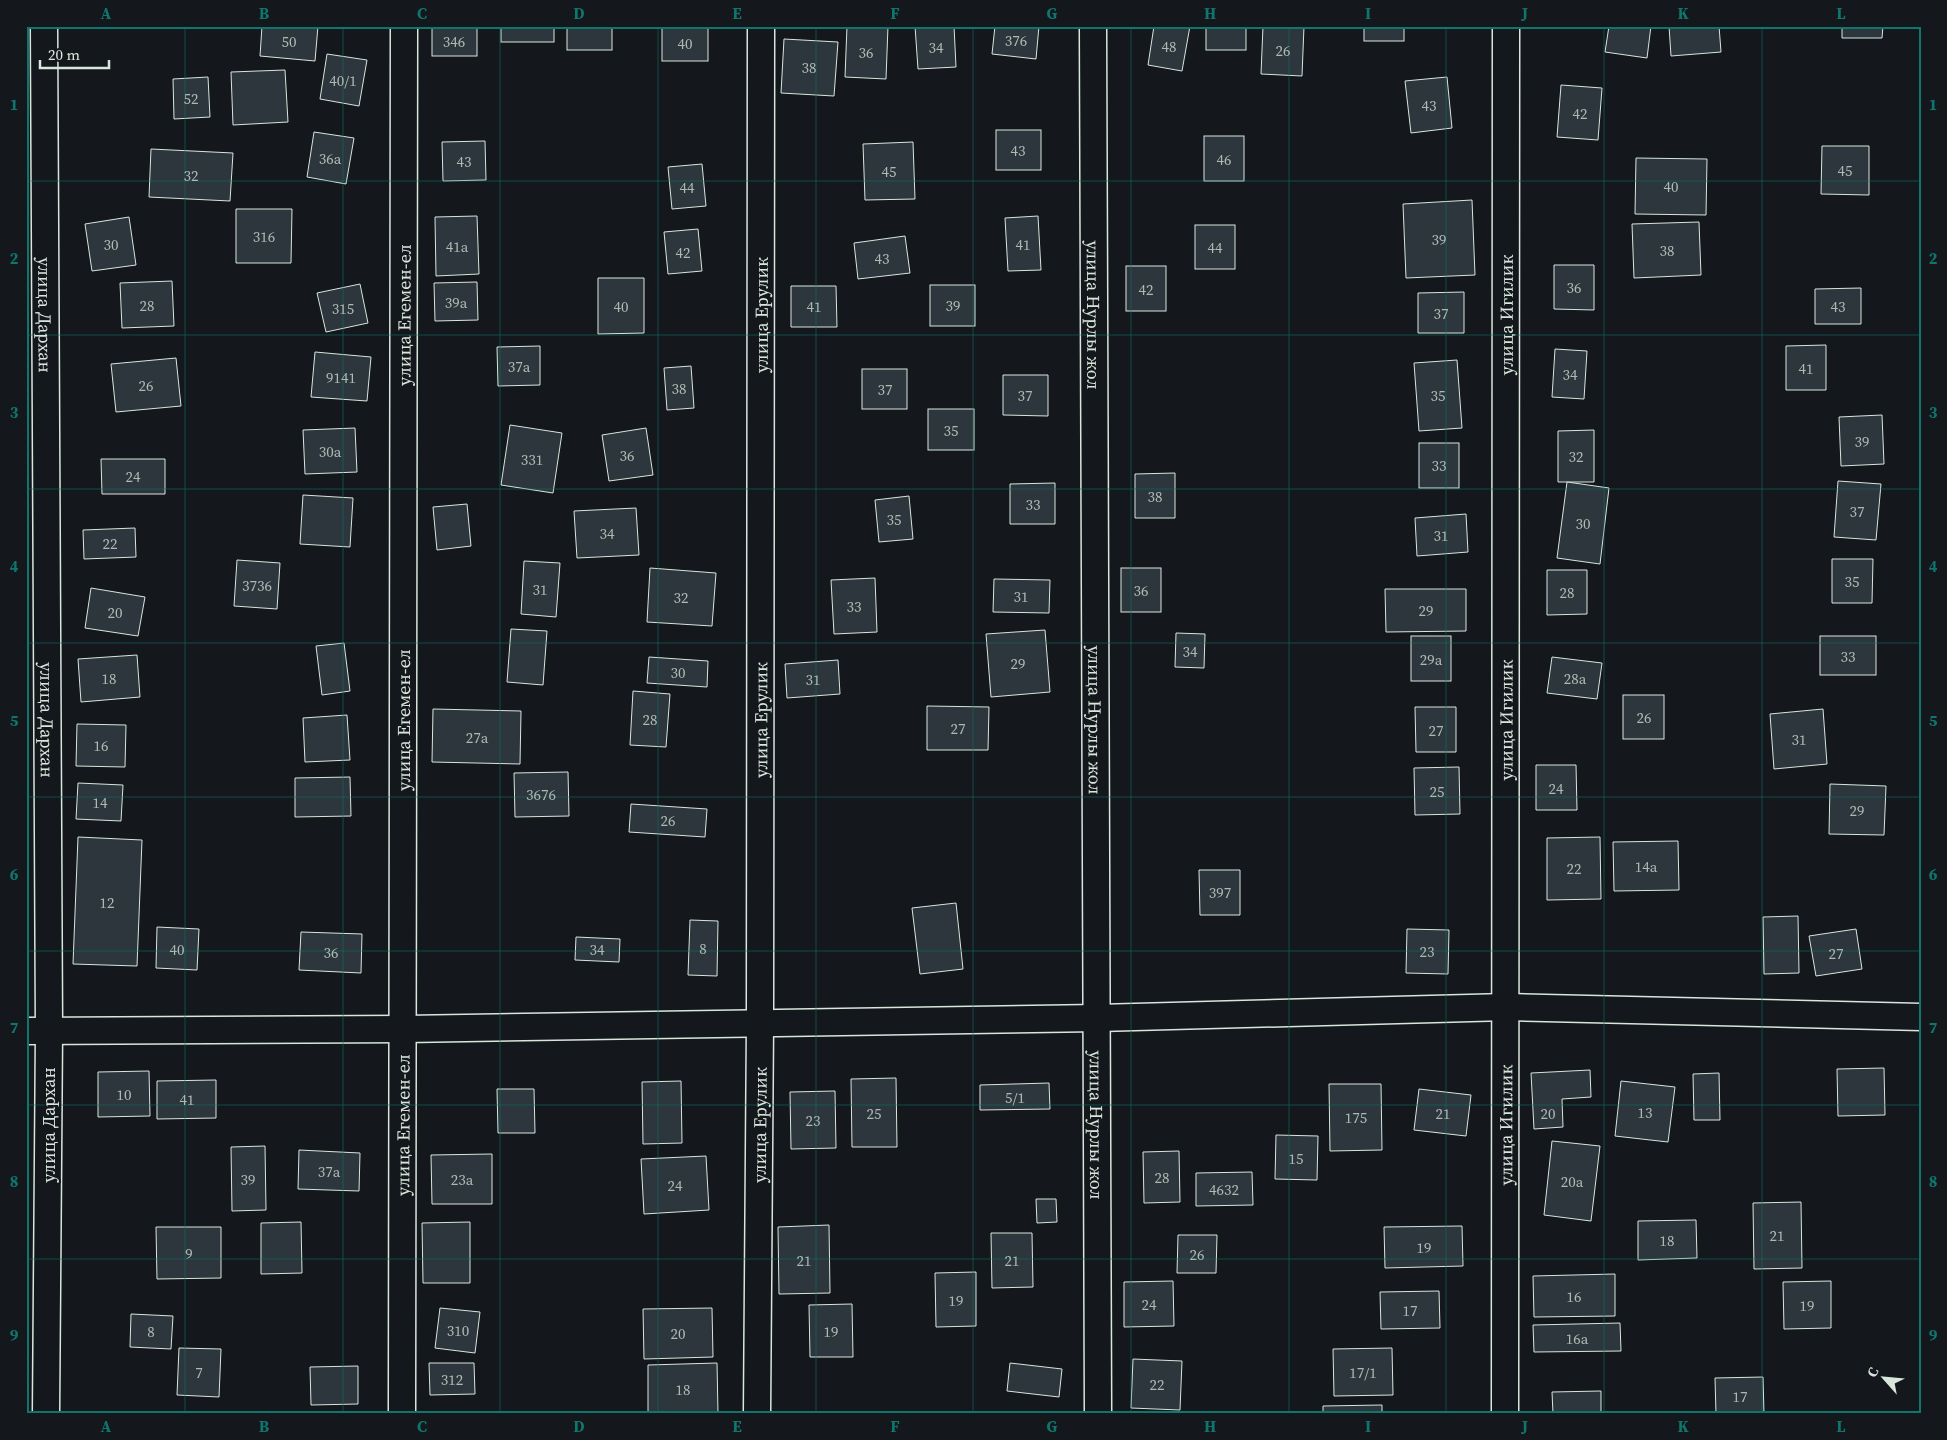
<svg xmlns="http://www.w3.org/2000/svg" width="1947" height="1440" font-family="'Source Serif 4',serif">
	<rect width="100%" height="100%" fill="#14181c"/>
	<g fill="#2c363c" stroke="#d8e6dc">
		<polygon points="262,26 318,26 315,61 260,56"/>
		<rect x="432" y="26" width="45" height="30"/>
		<rect x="501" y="26" width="53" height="16"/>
		<rect x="567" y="26" width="45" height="24"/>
		<rect x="662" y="26" width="46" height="35"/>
		<polygon points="847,26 888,26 886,79 845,77"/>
		<polygon points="915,26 954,26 956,67 918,69"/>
		<polygon points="995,26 1039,26 1036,59 992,54"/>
		<polygon points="1154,26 1190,26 1182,71 1148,65"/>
		<rect x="1206" y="26" width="40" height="24"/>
		<polygon points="1263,26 1304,26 1302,76 1261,74"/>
		<rect x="1364" y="26" width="40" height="15"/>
		<polygon points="1609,26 1651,26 1647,58 1605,52"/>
		<polygon points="1669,26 1719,26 1721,52 1671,56"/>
		<polygon points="1842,26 1883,26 1882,38 1842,38"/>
		<polygon points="784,39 838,42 834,96 781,93"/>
		<polygon points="327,54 367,60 359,106 320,99"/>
		<polygon points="285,70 288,122 233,125 231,72"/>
		<polygon points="208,77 210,117 174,119 173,79"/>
		<polygon points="1447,77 1452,128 1411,133 1405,81"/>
		<polygon points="1561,85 1602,88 1598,140 1557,137"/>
		<rect x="996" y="130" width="45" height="40"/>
		<polygon points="314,132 354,138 346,184 307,177"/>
		<rect x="1204" y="136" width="40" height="45"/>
		<polygon points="485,141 486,180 443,181 442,142"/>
		<polygon points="913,142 915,199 865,200 863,144"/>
		<polygon points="1822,146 1869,146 1869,195 1821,194"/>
		<polygon points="151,149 233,153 230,201 149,197"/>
		<polygon points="1636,158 1707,159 1706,215 1635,214"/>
		<polygon points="702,164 706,206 672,209 668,167"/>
		<polygon points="1472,200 1475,275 1406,278 1403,204"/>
		<polygon points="236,209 292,209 291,263 236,263"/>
		<polygon points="477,216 479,274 436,276 435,217"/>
		<polygon points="1038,216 1041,270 1008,271 1005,218"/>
		<polygon points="129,217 136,265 92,271 85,224"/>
		<polygon points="1699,222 1701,275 1634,278 1632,224"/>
		<rect x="1195" y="225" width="40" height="44"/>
		<polygon points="698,229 702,271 668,274 664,232"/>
		<polygon points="905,236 910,273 858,279 854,243"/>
		<polygon points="1554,265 1594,265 1594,310 1554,309"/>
		<rect x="1126" y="266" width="40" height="45"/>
		<polygon points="598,278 644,278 644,333 598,334"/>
		<polygon points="172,281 174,326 122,328 120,283"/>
		<polygon points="477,282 478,320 435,321 434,283"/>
		<polygon points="360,284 368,323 326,332 317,293"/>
		<rect x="930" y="285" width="45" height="41"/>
		<polygon points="791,286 836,286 837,327 791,327"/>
		<polygon points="1861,288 1861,324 1815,324 1815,289"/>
		<polygon points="1464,292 1464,333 1418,333 1418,293"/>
		<polygon points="1826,345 1826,390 1786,390 1786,346"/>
		<polygon points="540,346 540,385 498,386 497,347"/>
		<polygon points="1555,349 1587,351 1584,399 1552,397"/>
		<polygon points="315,352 371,357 367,401 311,397"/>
		<polygon points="176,358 181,406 116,412 111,364"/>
		<polygon points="1457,360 1462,428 1419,431 1414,363"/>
		<polygon points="691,366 694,408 667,410 664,368"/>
		<rect x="862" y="369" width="45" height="40"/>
		<polygon points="1003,375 1048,375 1048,416 1003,415"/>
		<rect x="928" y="409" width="46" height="41"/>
		<polygon points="1882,415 1884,464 1841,466 1839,417"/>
		<polygon points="510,425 562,433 553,493 501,485"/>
		<polygon points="355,428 357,472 305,474 303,430"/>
		<polygon points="646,428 653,475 609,481 602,435"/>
		<polygon points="1594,430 1594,482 1558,482 1558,431"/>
		<rect x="1419" y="443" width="40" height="45"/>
		<polygon points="101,459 165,459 165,494 102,494"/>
		<polygon points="1175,473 1175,518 1135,518 1135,474"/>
		<polygon points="1838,481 1881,484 1876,540 1834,537"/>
		<polygon points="1567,482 1609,488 1600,564 1557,558"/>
		<polygon points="1055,483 1055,524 1010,524 1010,484"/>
		<polygon points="303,495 353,498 350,547 300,544"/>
		<polygon points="909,496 913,539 879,542 875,500"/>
		<polygon points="467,504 471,546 437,550 433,507"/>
		<polygon points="636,508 639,555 577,558 574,511"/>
		<polygon points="1466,514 1468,552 1417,556 1415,518"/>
		<polygon points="135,528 136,557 84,559 83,530"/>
		<polygon points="1832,559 1873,559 1872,603 1832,603"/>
		<polygon points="237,560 280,563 277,609 234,606"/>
		<polygon points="524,561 560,563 556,617 521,614"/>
		<polygon points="650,568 716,573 712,626 647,622"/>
		<rect x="1121" y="568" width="40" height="44"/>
		<polygon points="1547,570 1587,570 1587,614 1547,615"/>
		<polygon points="875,578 877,632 834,634 831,580"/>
		<polygon points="994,579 1050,580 1049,613 993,612"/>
		<polygon points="91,588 145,597 138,636 85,628"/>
		<polygon points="1385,589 1466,589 1466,631 1386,632"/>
		<polygon points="511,629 547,631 543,685 507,682"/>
		<polygon points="1045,630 1050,692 991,697 986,634"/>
		<polygon points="1176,633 1205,634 1204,668 1175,667"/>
		<rect x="1411" y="636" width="40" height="45"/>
		<rect x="1820" y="636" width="56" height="39"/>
		<polygon points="344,643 350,691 322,695 316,646"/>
		<polygon points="137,655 140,697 81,702 78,659"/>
		<polygon points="649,657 708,661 707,687 647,683"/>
		<polygon points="1552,657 1602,663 1597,699 1547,693"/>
		<polygon points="838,660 840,694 787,698 785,664"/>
		<polygon points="633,691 670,694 666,747 630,745"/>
		<rect x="1623" y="695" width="41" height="44"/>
		<polygon points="927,706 989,707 988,750 927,750"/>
		<polygon points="1415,707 1456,707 1456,752 1416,752"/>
		<polygon points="433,709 521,711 520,764 432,762"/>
		<polygon points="1823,709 1827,764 1774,769 1770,714"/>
		<polygon points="347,715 350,760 305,762 303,718"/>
		<polygon points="77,724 126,725 125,767 76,766"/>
		<polygon points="1536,765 1576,765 1577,810 1536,810"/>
		<polygon points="1459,767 1460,814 1415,815 1414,768"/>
		<polygon points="568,772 569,816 515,817 514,773"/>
		<polygon points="350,777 351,816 295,817 295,778"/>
		<polygon points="78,783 123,785 121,821 76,819"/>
		<polygon points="1830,784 1886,786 1884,835 1829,834"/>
		<polygon points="631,804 707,809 705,837 629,832"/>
		<polygon points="78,837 142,840 137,966 73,964"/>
		<polygon points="1600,837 1601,899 1547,900 1547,838"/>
		<polygon points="1678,841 1679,890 1614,891 1613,842"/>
		<polygon points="1199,870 1240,870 1240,915 1200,915"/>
		<polygon points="956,903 963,969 920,974 912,908"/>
		<polygon points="1798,916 1799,973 1764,974 1763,917"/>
		<polygon points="690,920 718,921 717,976 688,975"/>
		<polygon points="157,927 199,929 197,970 156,968"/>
		<polygon points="1407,929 1449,930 1448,974 1406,973"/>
		<polygon points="1856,929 1862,969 1816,976 1809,936"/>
		<polygon points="301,932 362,934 361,973 299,970"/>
		<polygon points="576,937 620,939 619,962 575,960"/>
		<polygon points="1884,1068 1885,1115 1838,1116 1837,1069"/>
		<polygon points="1590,1070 1591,1097 1562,1099 1563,1127 1534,1129 1531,1073"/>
		<polygon points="149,1071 150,1116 98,1117 98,1072"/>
		<polygon points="1719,1073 1720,1120 1694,1120 1693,1074"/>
		<polygon points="896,1078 897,1147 852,1147 851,1079"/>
		<polygon points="216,1080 216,1118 157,1119 157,1081"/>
		<polygon points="681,1081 682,1143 643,1144 642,1082"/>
		<polygon points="1621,1081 1675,1087 1668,1142 1615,1136"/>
		<polygon points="1049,1083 1050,1109 980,1110 980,1085"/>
		<polygon points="1329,1084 1381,1084 1382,1150 1330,1151"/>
		<polygon points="497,1089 534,1089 535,1133 498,1133"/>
		<polygon points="1419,1089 1471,1095 1466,1136 1414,1130"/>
		<polygon points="835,1091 836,1148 791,1149 790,1092"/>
		<polygon points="1276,1135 1318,1136 1317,1180 1275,1179"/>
		<polygon points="1552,1141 1600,1146 1591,1221 1544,1215"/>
		<polygon points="265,1146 266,1210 232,1211 231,1147"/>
		<polygon points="299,1150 360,1153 359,1191 298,1189"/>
		<polygon points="1179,1151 1180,1202 1144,1203 1143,1152"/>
		<polygon points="492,1154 492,1204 432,1204 431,1155"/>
		<polygon points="706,1156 709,1210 644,1214 641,1159"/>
		<polygon points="1252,1172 1253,1205 1196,1206 1196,1173"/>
		<polygon points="1036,1199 1056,1199 1057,1222 1037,1223"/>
		<polygon points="1801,1202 1802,1268 1754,1269 1753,1203"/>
		<polygon points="1696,1220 1697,1258 1638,1260 1638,1221"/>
		<polygon points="301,1222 302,1273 261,1274 261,1223"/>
		<polygon points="470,1222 470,1283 423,1283 422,1223"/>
		<polygon points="829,1225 830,1293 779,1294 778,1227"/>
		<polygon points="1462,1226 1463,1266 1385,1268 1384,1227"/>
		<polygon points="156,1227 221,1227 221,1278 157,1279"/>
		<polygon points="991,1233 1032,1233 1033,1287 992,1288"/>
		<polygon points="1178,1235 1217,1235 1216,1273 1177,1273"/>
		<polygon points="976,1272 976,1326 936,1327 935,1273"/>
		<polygon points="1615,1274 1615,1316 1534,1317 1533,1276"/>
		<polygon points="1173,1281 1174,1326 1124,1327 1124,1282"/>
		<polygon points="1831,1281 1831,1328 1784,1329 1783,1282"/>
		<polygon points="1439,1291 1440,1328 1381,1329 1380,1292"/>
		<polygon points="852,1304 853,1357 810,1357 809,1305"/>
		<polygon points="440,1308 480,1312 475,1353 435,1348"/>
		<polygon points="712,1308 713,1357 644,1359 643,1309"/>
		<polygon points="131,1314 173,1316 171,1349 130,1347"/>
		<polygon points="1620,1323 1621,1351 1534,1352 1533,1325"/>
		<polygon points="179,1348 221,1349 219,1397 177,1395"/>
		<polygon points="1392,1348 1393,1395 1334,1396 1333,1349"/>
		<polygon points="1133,1359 1182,1361 1180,1410 1131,1408"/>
		<polygon points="429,1363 474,1363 475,1394 430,1395"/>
		<polygon points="717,1363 718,1413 648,1414 648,1365"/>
		<polygon points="1010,1363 1062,1369 1059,1397 1007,1391"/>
		<polygon points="358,1366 358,1404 311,1405 310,1367"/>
		<polygon points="1763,1377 1764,1414 1716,1414 1715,1378"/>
		<polygon points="1601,1391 1601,1414 1553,1414 1552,1392"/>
		<polygon points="1382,1405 1382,1414 1323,1414 1323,1406"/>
	</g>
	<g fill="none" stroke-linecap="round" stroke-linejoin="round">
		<defs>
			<g id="minor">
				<path id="s1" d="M44,26L49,1031L46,1414"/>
				<path id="s2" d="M1093,26L1098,1414"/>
				<polyline points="26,1031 405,1029 1098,1018 1507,1007 1921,1017"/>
				<path id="s3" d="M402,1414L404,26"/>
				<path id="s4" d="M757,1414L760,1022L761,26"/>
				<path id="s5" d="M1505,1414L1506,26"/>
			</g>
		</defs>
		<use href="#minor" stroke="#d8e6dc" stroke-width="29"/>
		<use href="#minor" stroke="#14181c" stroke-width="26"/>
	</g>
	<path fill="none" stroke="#0f766e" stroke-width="1" stroke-opacity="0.55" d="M185,26V1414M343,26V1414M500,26V1414M658,26V1414M816,26V1414M973,26V1414M1131,26V1414M1289,26V1414M1446,26V1414M1604,26V1414M1762,26V1414M26,181H1921M26,335H1921M26,489H1921M26,643H1921M26,797H1921M26,951H1921M26,1105H1921M26,1259H1921"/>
	<g text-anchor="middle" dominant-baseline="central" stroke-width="4" stroke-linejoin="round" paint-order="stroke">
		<g font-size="15" fill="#adbab4">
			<text x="1016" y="40">376</text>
			<text x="289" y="41">50</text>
			<text x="454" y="41">346</text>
			<text x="685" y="43">40</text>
			<text x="1169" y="46">48</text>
			<text x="936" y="47">34</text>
			<text x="1283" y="50">26</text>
			<text x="866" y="52">36</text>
			<text x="809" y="67">38</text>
			<text x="343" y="80">40/1</text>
			<text x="191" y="98">52</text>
			<text x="1429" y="105">43</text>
			<text x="1580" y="113">42</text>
			<text x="1018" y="150">43</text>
			<text x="330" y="158">36а</text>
			<text x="1224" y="159">46</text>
			<text x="464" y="161">43</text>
			<text x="1845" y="170">45</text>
			<text x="889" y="171">45</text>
			<text x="191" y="175">32</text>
			<text x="1671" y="186">40</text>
			<text x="687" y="187">44</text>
			<text x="264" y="236">316</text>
			<text x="1439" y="239">39</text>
			<text x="111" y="244">30</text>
			<text x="1023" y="244">41</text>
			<text x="457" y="246">41а</text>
			<text x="1215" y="247">44</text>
			<text x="1667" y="250">38</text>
			<text x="683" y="252">42</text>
			<text x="882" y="258">43</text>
			<text x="1574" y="287">36</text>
			<text x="1146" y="289">42</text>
			<text x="456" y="302">39а</text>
			<text x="147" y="305">28</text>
			<text x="953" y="305">39</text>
			<text x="621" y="306">40</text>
			<text x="814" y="306">41</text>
			<text x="1838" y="306">43</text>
			<text x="343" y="308">315</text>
			<text x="1441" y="313">37</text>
			<text x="519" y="366">37а</text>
			<text x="1806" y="368">41</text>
			<text x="1570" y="374">34</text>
			<text x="341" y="377">9141</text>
			<text x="146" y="385">26</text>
			<text x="679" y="388">38</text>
			<text x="885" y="389">37</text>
			<text x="1025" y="395">37</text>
			<text x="1438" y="395">35</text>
			<text x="951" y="430">35</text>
			<text x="1862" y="441">39</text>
			<text x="330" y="451">30а</text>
			<text x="627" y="455">36</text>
			<text x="1576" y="456">32</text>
			<text x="532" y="459">331</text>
			<text x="1439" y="465">33</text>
			<text x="133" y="476">24</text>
			<text x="1155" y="496">38</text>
			<text x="1033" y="504">33</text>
			<text x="1857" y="511">37</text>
			<text x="894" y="519">35</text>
			<text x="1583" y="523">30</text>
			<text x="607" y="533">34</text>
			<text x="1441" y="535">31</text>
			<text x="110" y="543">22</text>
			<text x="1852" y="581">35</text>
			<text x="257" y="585">3736</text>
			<text x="540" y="589">31</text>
			<text x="1141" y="590">36</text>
			<text x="1567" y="592">28</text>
			<text x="1021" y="596">31</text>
			<text x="681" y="597">32</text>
			<text x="854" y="606">33</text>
			<text x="1426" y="610">29</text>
			<text x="115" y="612">20</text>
			<text x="1190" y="651">34</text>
			<text x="1848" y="656">33</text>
			<text x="1431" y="659">29а</text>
			<text x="1018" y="663">29</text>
			<text x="678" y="672">30</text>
			<text x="109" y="678">18</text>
			<text x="1575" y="678">28а</text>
			<text x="813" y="679">31</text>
			<text x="1644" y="717">26</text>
			<text x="650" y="719">28</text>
			<text x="958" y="728">27</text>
			<text x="1436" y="730">27</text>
			<text x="477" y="737">27а</text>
			<text x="1799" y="739">31</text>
			<text x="101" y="745">16</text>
			<text x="1556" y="788">24</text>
			<text x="1437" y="791">25</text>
			<text x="541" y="794">3676</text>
			<text x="100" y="802">14</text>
			<text x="1857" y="810">29</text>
			<text x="668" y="820">26</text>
			<text x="1646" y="866">14а</text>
			<text x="1574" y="868">22</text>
			<text x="1220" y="892">397</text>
			<text x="107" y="902">12</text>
			<text x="703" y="948">8</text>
			<text x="177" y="949">40</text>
			<text x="597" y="949">34</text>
			<text x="1427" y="951">23</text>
			<text x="331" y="952">36</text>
			<text x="1836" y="953">27</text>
			<text x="124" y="1094">10</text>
			<text x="1015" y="1097">5/1</text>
			<text x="187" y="1099">41</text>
			<text x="1645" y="1112">13</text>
			<text x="874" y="1113">25</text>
			<text x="1443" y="1113">21</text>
			<text x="1548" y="1113">20</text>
			<text x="1356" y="1117">175</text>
			<text x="813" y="1120">23</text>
			<text x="1296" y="1158">15</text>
			<text x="329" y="1171">37а</text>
			<text x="1162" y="1177">28</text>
			<text x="248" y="1179">39</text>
			<text x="462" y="1179">23а</text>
			<text x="1572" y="1181">20а</text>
			<text x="675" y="1185">24</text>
			<text x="1224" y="1189">4632</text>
			<text x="1777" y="1235">21</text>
			<text x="1667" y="1240">18</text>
			<text x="1424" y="1247">19</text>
			<text x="189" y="1253">9</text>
			<text x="1197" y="1254">26</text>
			<text x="804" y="1260">21</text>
			<text x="1012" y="1260">21</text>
			<text x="1574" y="1296">16</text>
			<text x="956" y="1300">19</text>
			<text x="1149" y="1304">24</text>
			<text x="1807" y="1305">19</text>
			<text x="1410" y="1310">17</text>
			<text x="458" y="1330">310</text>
			<text x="151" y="1331">8</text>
			<text x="831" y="1331">19</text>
			<text x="678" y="1333">20</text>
			<text x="1577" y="1338">16а</text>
			<text x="199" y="1372">7</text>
			<text x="1363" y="1372">17/1</text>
			<text x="452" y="1379">312</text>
			<text x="1157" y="1384">22</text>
			<text x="683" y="1389">18</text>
			<text x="1740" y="1396">17</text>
		</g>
		<g font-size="18" fill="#d8e6dc" stroke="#14181c">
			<text stroke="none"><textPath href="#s1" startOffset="289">улица Дархан</textPath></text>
			<text stroke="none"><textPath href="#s3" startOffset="1099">улица Егемен-ел</textPath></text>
			<text stroke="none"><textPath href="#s4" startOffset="1099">улица Ерулик</textPath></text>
			<text stroke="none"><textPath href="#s2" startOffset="289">улица Нурлы жол</textPath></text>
			<text stroke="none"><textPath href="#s5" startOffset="1099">улица Игилик</textPath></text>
			<text stroke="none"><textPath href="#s1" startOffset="694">улица Дархан</textPath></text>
			<text stroke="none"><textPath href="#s3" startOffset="694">улица Егемен-ел</textPath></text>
			<text stroke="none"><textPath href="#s4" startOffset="694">улица Ерулик</textPath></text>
			<text stroke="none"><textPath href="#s2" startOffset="694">улица Нурлы жол</textPath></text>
			<text stroke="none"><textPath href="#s5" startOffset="694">улица Игилик</textPath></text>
			<text transform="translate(48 1125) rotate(-90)">улица Дархан</text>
			<text stroke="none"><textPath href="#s3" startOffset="289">улица Егемен-ел</textPath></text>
			<text stroke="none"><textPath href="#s4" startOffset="289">улица Ерулик</textPath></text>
			<text stroke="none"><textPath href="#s2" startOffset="1099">улица Нурлы жол</textPath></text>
			<text stroke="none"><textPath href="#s5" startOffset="289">улица Игилик</textPath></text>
		</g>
	</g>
	<rect width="1947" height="1440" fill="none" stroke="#14181c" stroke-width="55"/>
	<g transform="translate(1884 1378) rotate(297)" stroke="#14181c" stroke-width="4" paint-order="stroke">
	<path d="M0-4L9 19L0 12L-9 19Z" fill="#d8e6dc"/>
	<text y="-8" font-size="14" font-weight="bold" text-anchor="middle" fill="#d8e6dc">С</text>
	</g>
	<path d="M40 60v8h69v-8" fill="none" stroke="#d8e6dc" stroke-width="2.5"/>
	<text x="48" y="60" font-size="15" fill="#d8e6dc" stroke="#14181c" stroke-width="4" paint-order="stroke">20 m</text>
	<rect x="28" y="28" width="1892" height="1384" fill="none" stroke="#0f766e" stroke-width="2"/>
	<g font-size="16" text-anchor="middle" font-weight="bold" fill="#0f766e">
		<text x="106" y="19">A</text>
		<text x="264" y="19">B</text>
		<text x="422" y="19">C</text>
		<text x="579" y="19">D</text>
		<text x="737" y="19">E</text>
		<text x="895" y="19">F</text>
		<text x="1052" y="19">G</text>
		<text x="1210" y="19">H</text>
		<text x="1368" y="19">I</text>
		<text x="1525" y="19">J</text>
		<text x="1683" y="19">K</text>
		<text x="1841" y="19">L</text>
		<text x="14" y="110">1</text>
		<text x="1933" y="110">1</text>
		<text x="14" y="264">2</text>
		<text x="1933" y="264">2</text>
		<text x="14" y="418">3</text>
		<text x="1933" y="418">3</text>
		<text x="14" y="572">4</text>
		<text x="1933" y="572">4</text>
		<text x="14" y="726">5</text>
		<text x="1933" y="726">5</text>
		<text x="14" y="880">6</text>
		<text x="1933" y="880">6</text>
		<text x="14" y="1033">7</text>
		<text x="1933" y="1033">7</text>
		<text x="14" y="1187">8</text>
		<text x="1933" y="1187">8</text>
		<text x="14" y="1341">9</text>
		<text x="1933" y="1341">9</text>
		<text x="106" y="1432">A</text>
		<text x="264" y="1432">B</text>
		<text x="422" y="1432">C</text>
		<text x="579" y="1432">D</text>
		<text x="737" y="1432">E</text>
		<text x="895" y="1432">F</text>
		<text x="1052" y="1432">G</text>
		<text x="1210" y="1432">H</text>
		<text x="1368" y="1432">I</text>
		<text x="1525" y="1432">J</text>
		<text x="1683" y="1432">K</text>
		<text x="1841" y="1432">L</text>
	</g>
</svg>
